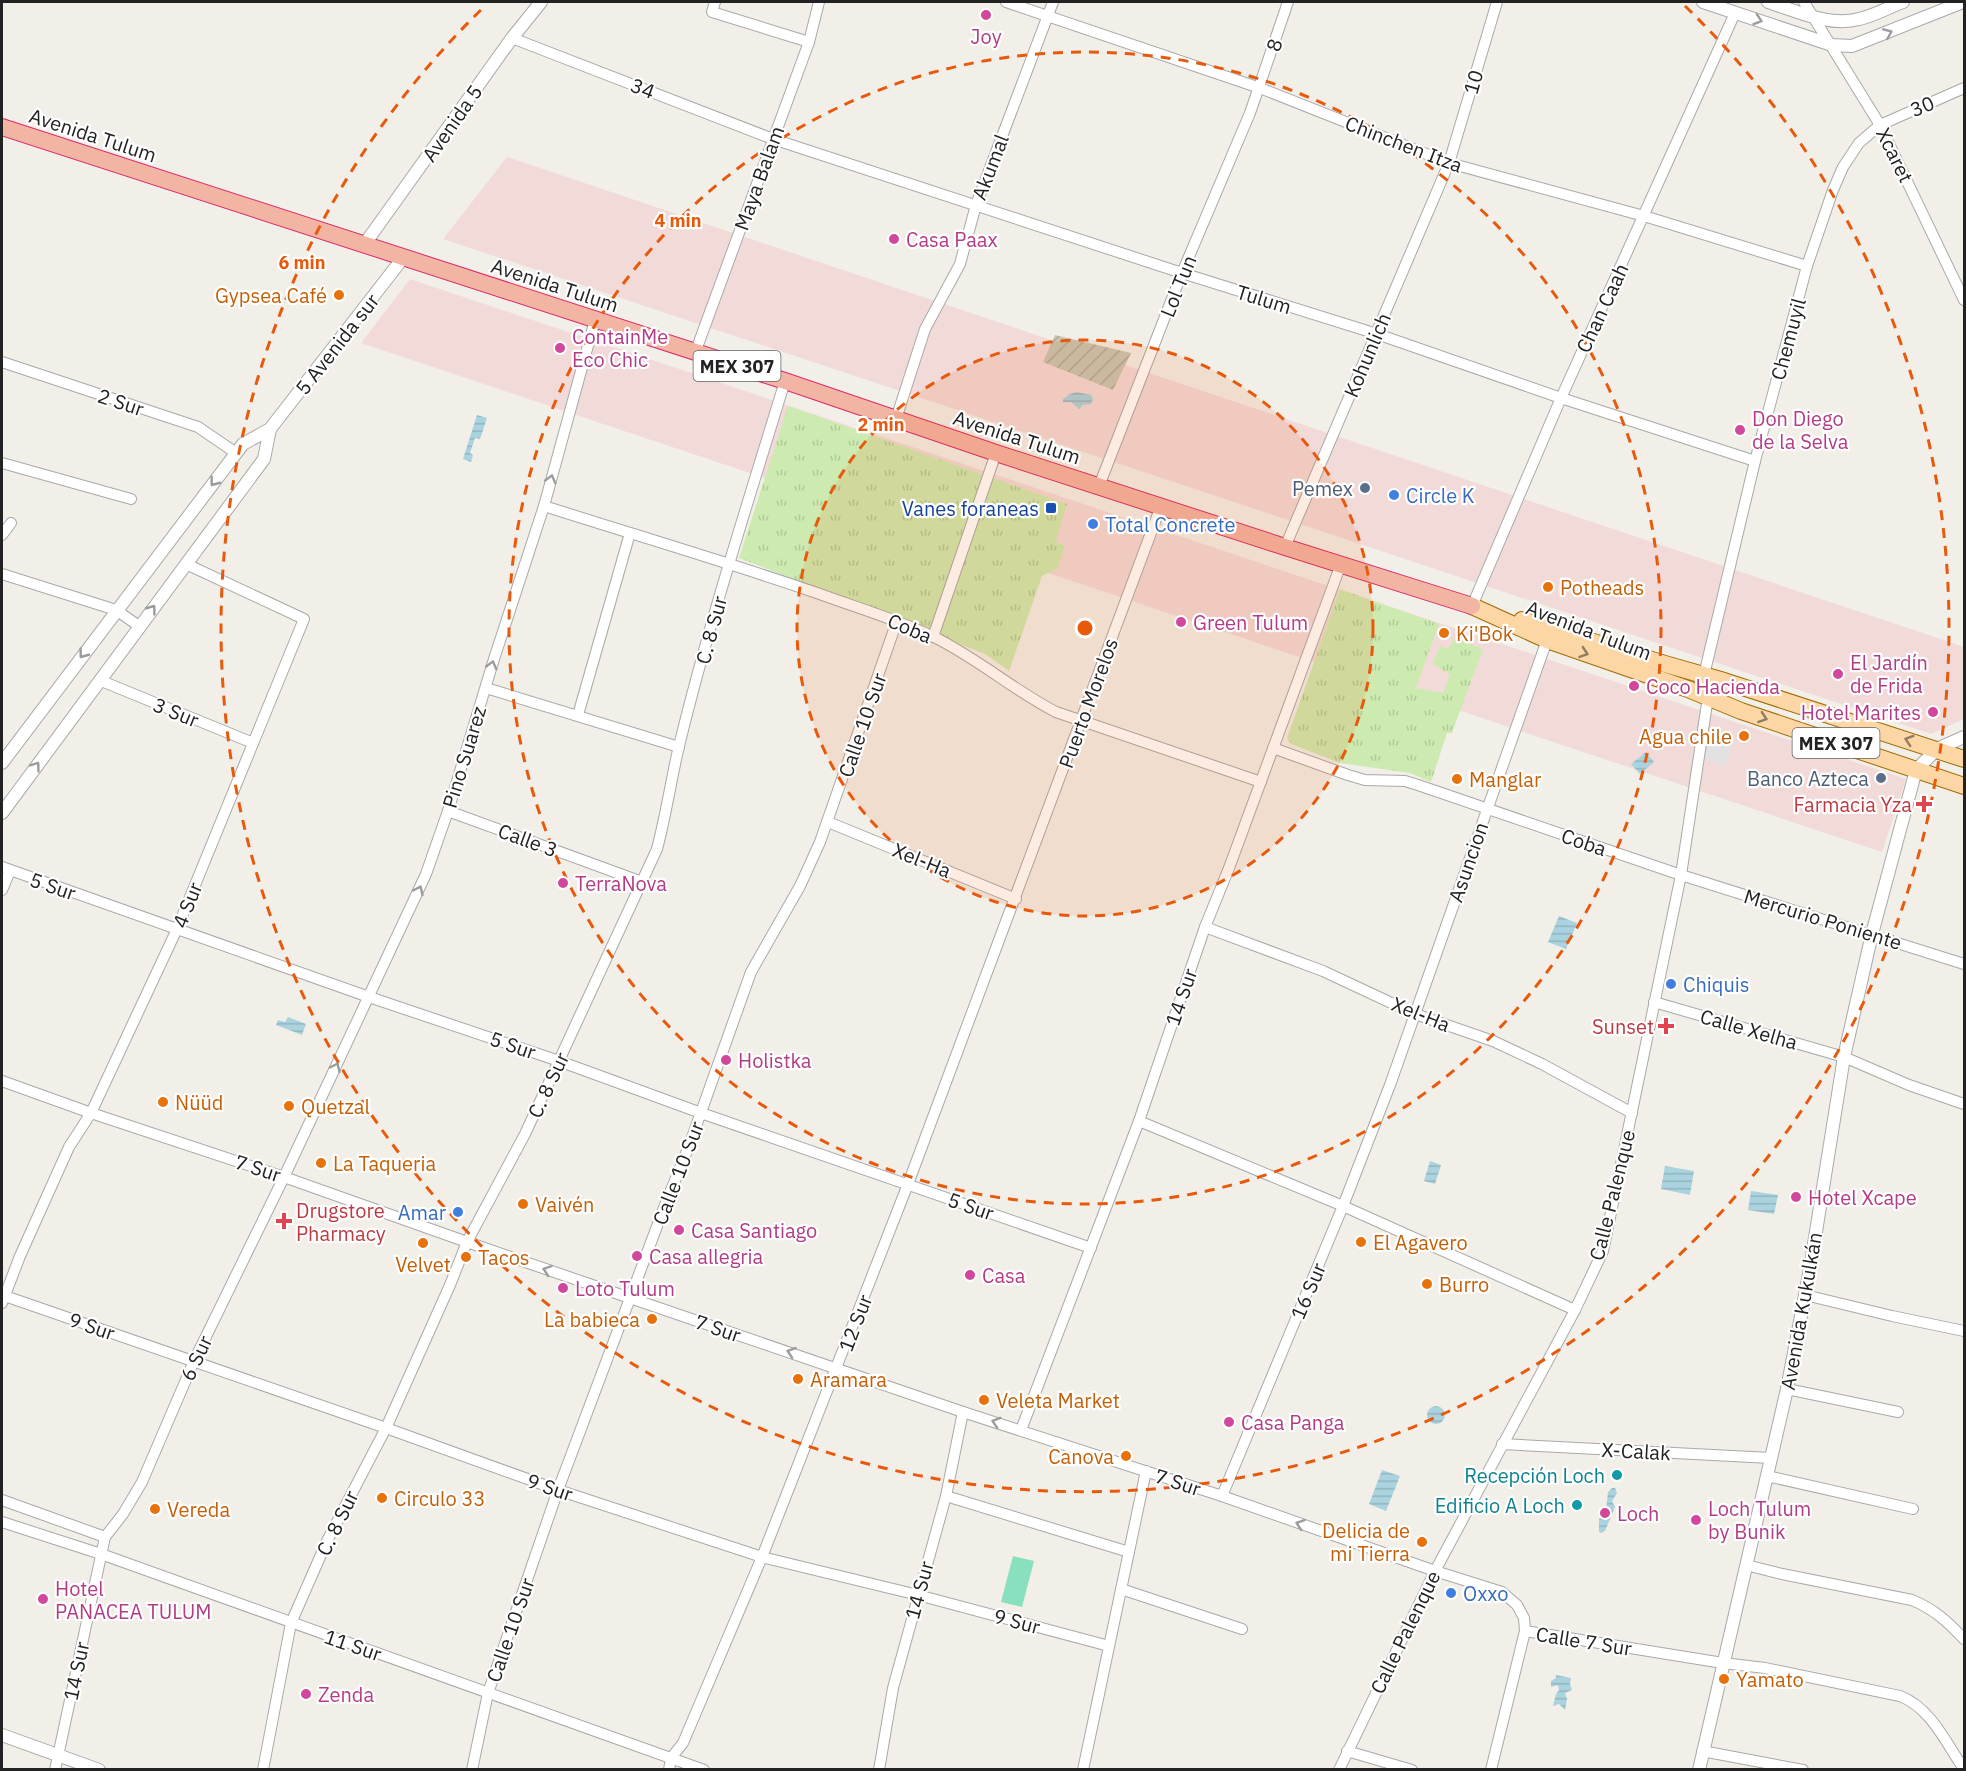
<svg xmlns="http://www.w3.org/2000/svg" width="1966" height="1771" font-family="'IBM Plex Sans',sans-serif">
	<defs>
		<pattern id="construction-furrows" width="10" height="10" patternUnits="userSpaceOnUse" patternTransform="scale(1.5)"><rect width="10" height="10" fill="#c7c7b4"/><path d="M-1 1l2-2M0 10L10 0M9 11l2-2" fill="none" stroke="#abab9a"/></pattern>
		<pattern id="grass-tufts" width="24" height="20" patternUnits="userSpaceOnUse" patternTransform="scale(1.5)"><rect width="24" height="20" fill="#cdebb0"/><path d="M3 7l-1-3M5 7V3M7 7l1-3M15 17l-1-3M17 17v-4M19 17l1-3" fill="none" stroke="#b0c997"/></pattern>
		<pattern id="water-rules" width="6" height="5" patternUnits="userSpaceOnUse" patternTransform="scale(1.5)"><rect width="6" height="5" fill="#aad3df"/><path d="M0 2.5h6" fill="none" stroke="#92b5bf"/></pattern>
	</defs>
	<rect width="100%" height="100%" fill="#f2efe9"/>
	<g fill="#f2dad9">
		<polygon points="507,157 1964,647 1964,719 1931,734 443,239"/>
		<polygon points="410,279 1906,779 1882,852 361,343"/>
	</g>
	<polygon fill="url(#construction-furrows)" points="1055,335 1131,353 1113,390 1043,362"/>
	<g fill="url(#grass-tufts)">
		<polygon points="788,406 1067,504 1056,542 1065,546 1058,568 1042,576 1009,671 985,654 739,558"/>
		<polygon points="1340,589 1439,624 1416,688 1443,693 1450,675 1433,664 1440,646 1448,649 1455,638 1483,649 1452,733 1447,733 1431,782 1410,773 1340,763 1291,744 1287,738"/>
	</g>
	<polygon fill="#88e0be" points="1013,1556 1034,1561 1022,1607 1001,1602"/>
	<polygon fill="#e2e2e2" points="1713,733 1734,741 1725,766 1704,759"/>
	<g fill="url(#water-rules)">
		<polygon points="1077,392 1091,395 1093,399 1091,404 1083,405 1079,409 1071,402 1063,402 1063,399 1070,394"/>
		<polygon points="477,415 487,418 480,439 475,438 470,453 473,455 471,462 463,459"/>
		<polygon points="1646,752 1654,762 1640,774 1631,764"/>
		<polygon points="1559,916 1577,923 1566,949 1548,942"/>
		<polygon points="288,1017 306,1024 302,1035 276,1025 278,1020 285,1022"/>
		<polygon points="1430,1161 1441,1165 1435,1184 1424,1181"/>
		<polygon points="1665,1166 1694,1171 1690,1195 1661,1189"/>
		<polygon points="1751,1191 1778,1195 1774,1214 1748,1210"/>
		<circle cx="1436" cy="1415" r="9"/>
		<polygon points="1382,1470 1400,1476 1386,1511 1369,1504"/>
		<polygon points="1612,1488 1615,1488 1617,1493 1612,1501 1615,1507 1605,1531 1601,1533 1599,1532 1599,1519 1606,1511 1608,1492"/>
		<polygon points="1556,1675 1571,1678 1570,1684 1572,1690 1565,1693 1567,1699 1565,1710 1559,1704 1553,1706 1556,1694 1559,1690 1558,1685 1551,1687 1551,1681 1556,1678"/>
	</g>
	<g fill="none" stroke-linecap="round" stroke-linejoin="round">
		<defs>
			<g id="minor">
				<polyline points="715,2 712,12 809,42"/>
				<polyline points="1006,2 1260,88 1449,163 1644,216 1807,266"/>
				<polyline points="1804,2 1880,125 1964,300"/>
				<polyline points="512,38 773,139 1182,273 1377,334 1561,398 1755,461"/>
				<polyline points="695,353 809,42 819,2"/>
				<polyline points="2,362 198,427 236,453"/>
				<polyline points="896,419 925,329 960,264 976,205 1053,2"/>
				<polyline points="2,463 131,499"/>
				<polyline points="1099,486 1182,273 1250,113 1288,2"/>
				<path d="M544,506C635,535 727,562 817,593C855,607 895,619 932,636C976,657 1013,690 1056,712L1261,782"/>
				<polyline points="2,535 11,523"/>
				<polyline points="1285,547 1449,163 1497,2"/>
				<polyline points="2,574 116,610 139,626"/>
				<polyline points="1472,606 1561,398 1735,13"/>
				<polyline points="933,637 996,453"/>
				<polyline points="99,680 253,743"/>
				<polyline points="486,688 679,747"/>
				<polyline points="578,715 630,533"/>
				<polyline points="1273,748 1348,775 1365,780 1405,781 1418,785 1681,875 1964,964"/>
				<polyline points="448,811 642,882"/>
				<polyline points="828,822 1016,899"/>
				<polyline points="2,867 369,997 559,1061 701,1113 1091,1248"/>
				<polyline points="2,890 10,871"/>
				<polyline points="1205,927 1323,971 1415,1014 1493,1041 1542,1064 1632,1113"/>
				<polyline points="1654,1002 1844,1057 1909,1085 1964,1104"/>
				<polyline points="2,1081 91,1113 284,1177 467,1242 630,1298 963,1412 1222,1496 1435,1571 1502,1592 1517,1605 1524,1618 1525,1631 1491,1770"/>
				<polyline points="1139,1121 1343,1206 1575,1310"/>
				<polyline points="2,1295 386,1428 558,1490 762,1557 918,1595 1109,1646"/>
				<polyline points="1805,1295 1892,1316 1964,1331"/>
				<polyline points="2,1303 20,1256 69,1147 91,1113 177,929 304,619 186,564"/>
				<polyline points="1787,1389 1898,1412"/>
				<polyline points="1021,1430 1139,1121 1205,927 1229,868 1341,564"/>
				<polyline points="1502,1444 1771,1458"/>
				<polyline points="1767,1476 1913,1509"/>
				<polyline points="946,1496 1129,1552"/>
				<polyline points="1222,1496 1343,1206 1390,1085 1547,640"/>
				<polyline points="2,1500 105,1537"/>
				<polyline points="2,1522 101,1554 704,1770"/>
				<path d="M1746,1565L1782,1574L1912,1600C1934,1609 1948,1622 1964,1639"/>
				<polyline points="1121,1589 1242,1629"/>
				<path d="M1525,1631L1723,1663L1765,1668L1900,1696C1931,1708 1946,1743 1964,1769"/>
				<polyline points="1347,1751 1412,1770"/>
				<polyline points="1702,1751 1803,1770"/>
				<polyline points="55,1770 105,1537 123,1514 142,1482 194,1361 284,1177 426,874 448,811 494,659 544,506 595,320"/>
				<path d="M263,1770L291,1623L327,1541L386,1428L450,1285L467,1242L525,1134L657,849C666,815 671,780 679,746C709,623 748,502 785,381"/>
				<polyline points="472,1770 488,1693 558,1490 665,1205 689,1146 751,972 800,886 820,842 897,621"/>
				<polyline points="669,1770 671,1758 683,1743 762,1557 908,1184 1161,506"/>
				<polyline points="879,1770 893,1688 946,1496 963,1412"/>
				<polyline points="1083,1770 1146,1471"/>
				<polyline points="1339,1770 1435,1571 1575,1310 1603,1251 1681,875 1708,697 1704,675 1755,461 1807,266 1833,190 1843,167 1859,143 1880,125 1964,88"/>
			</g>
			<g id="tertiary">
				<polyline points="1703,2 1832,45 1852,46 1963,2"/>
				<path d="M1768,2C1797,11 1829,27 1859,19C1874,16 1889,7 1903,2"/>
				<polyline points="364,245 512,38 541,2"/>
				<polyline points="2,763 243,444 270,429 403,258"/>
				<polyline points="2,813 264,459 270,429"/>
				<polyline points="2,1735 99,1770"/>
				<polyline points="1699,1770 1787,1389 1810,1269 1844,1057 1872,934 1916,770 1937,749 1964,737"/>
			</g>
			<g id="primary">
				<polyline points="1472,606 1547,640 1688,689 1741,711 1964,786"/>
				<polyline points="1522,620 1665,664 1724,681 1964,759"/>
			</g>
			<polyline id="trunk" points="2,127 785,381 996,453 1285,547 1472,606"/>
		</defs>
		<use href="#minor" stroke="#a9a9a9" stroke-width="12"/>
		<use href="#tertiary" stroke="#a9a9a9" stroke-width="14"/>
		<use href="#primary" stroke="#a06b00" stroke-width="18"/>
		<use href="#trunk" stroke="#dc2a67" stroke-width="18"/>
		<use href="#minor" stroke="#fff" stroke-width="10"/>
		<use href="#tertiary" stroke="#fff" stroke-width="12"/>
		<use href="#primary" stroke="#fcd6a4" stroke-width="16"/>
		<use href="#trunk" stroke="#f2b4a3" stroke-width="16"/>
	</g>
	<defs><path id="oneway-chevron" d="M-2-3.5L2.5 0L-2 3.5" fill="none" stroke-width="1.6" stroke-linecap="round" stroke-linejoin="round" transform="scale(1.5)"/></defs>
	<g stroke="#9c9c9c">
		<use href="#oneway-chevron" transform="translate(1758 20) rotate(18)"/>
		<use href="#oneway-chevron" transform="translate(1888 33) rotate(-23)"/>
		<use href="#oneway-chevron" transform="translate(551 479) rotate(-75)"/>
		<use href="#oneway-chevron" transform="translate(214 482) rotate(127)"/>
		<use href="#oneway-chevron" transform="translate(152 609) rotate(-53)"/>
		<use href="#oneway-chevron" transform="translate(83 654) rotate(127)"/>
		<use href="#oneway-chevron" transform="translate(492 665) rotate(-75)"/>
		<use href="#oneway-chevron" transform="translate(36 766) rotate(-54)"/>
		<use href="#oneway-chevron" transform="translate(419 890) rotate(-65)"/>
		<use href="#oneway-chevron" transform="translate(336 1067) rotate(-65)"/>
		<use href="#oneway-chevron" transform="translate(547 1270) rotate(-161)"/>
		<use href="#oneway-chevron" transform="translate(791 1352) rotate(-161)"/>
		<use href="#oneway-chevron" transform="translate(996 1422) rotate(-162)"/>
		<use href="#oneway-chevron" transform="translate(1300 1524) rotate(-161)"/>
	</g>
	<g stroke="#8f7c63">
		<use href="#oneway-chevron" transform="translate(1584 653) rotate(19)"/>
		<use href="#oneway-chevron" transform="translate(1763 718) rotate(19)"/>
		<use href="#oneway-chevron" transform="translate(1909 740) rotate(-162)"/>
	</g>
	<circle cx="1085" cy="628" r="288" fill="#e8590c" fill-opacity=".12"/>
	<g fill="none" stroke="#e8590c" stroke-width="3" stroke-dasharray="10 8">
		<circle cx="1085" cy="628" r="288"/>
		<circle cx="1085" cy="628" r="576"/>
		<path d="M1685 6A864 864 0 1 1 485 6"/>
	</g>
	<g fill="#d1479c" stroke="#fff" stroke-width="2">
		<circle cx="986" cy="15" r="6"/>
		<circle cx="894" cy="239" r="6"/>
		<circle cx="560" cy="348" r="6"/>
		<circle cx="1740" cy="430" r="6"/>
		<circle cx="1181" cy="622" r="6"/>
		<circle cx="1838" cy="674" r="6"/>
		<circle cx="1634" cy="686" r="6"/>
		<circle cx="1933" cy="712" r="6"/>
		<circle cx="563" cy="883" r="6"/>
		<circle cx="726" cy="1060" r="6"/>
		<circle cx="1796" cy="1197" r="6"/>
		<circle cx="679" cy="1230" r="6"/>
		<circle cx="637" cy="1256" r="6"/>
		<circle cx="970" cy="1275" r="6"/>
		<circle cx="563" cy="1288" r="6"/>
		<circle cx="1229" cy="1422" r="6"/>
		<circle cx="1605" cy="1513" r="6"/>
		<circle cx="1696" cy="1520" r="6"/>
		<circle cx="43" cy="1599" r="6"/>
		<circle cx="306" cy="1694" r="6"/>
	</g>
	<g fill="#e8710a" stroke="#fff" stroke-width="2">
		<circle cx="339" cy="295" r="6"/>
		<circle cx="1548" cy="587" r="6"/>
		<circle cx="1444" cy="633" r="6"/>
		<circle cx="1744" cy="736" r="6"/>
		<circle cx="1457" cy="779" r="6"/>
		<circle cx="163" cy="1102" r="6"/>
		<circle cx="289" cy="1106" r="6"/>
		<circle cx="321" cy="1163" r="6"/>
		<circle cx="523" cy="1204" r="6"/>
		<circle cx="1361" cy="1242" r="6"/>
		<circle cx="423" cy="1243" r="6"/>
		<circle cx="466" cy="1257" r="6"/>
		<circle cx="1427" cy="1284" r="6"/>
		<circle cx="652" cy="1319" r="6"/>
		<circle cx="798" cy="1379" r="6"/>
		<circle cx="984" cy="1400" r="6"/>
		<circle cx="1126" cy="1456" r="6"/>
		<circle cx="382" cy="1498" r="6"/>
		<circle cx="155" cy="1509" r="6"/>
		<circle cx="1422" cy="1542" r="6"/>
		<circle cx="1724" cy="1679" r="6"/>
	</g>
	<g fill="#5c6f8a" stroke="#fff" stroke-width="2">
		<circle cx="1365" cy="488" r="6"/>
		<circle cx="1881" cy="778" r="6"/>
	</g>
	<g fill="#3f7fe0" stroke="#fff" stroke-width="2">
		<circle cx="1394" cy="495" r="6"/>
		<circle cx="1093" cy="524" r="6"/>
		<circle cx="1671" cy="984" r="6"/>
		<circle cx="458" cy="1212" r="6"/>
		<circle cx="1451" cy="1593" r="6"/>
	</g>
	<rect fill="#1a4fb4" stroke="#fff" stroke-width="2" x="1045" y="502" width="12" height="12" rx="3"/>
	<g fill="#e0444e" stroke="#fff" stroke-width="2">
		<path d="M1921 795h6v6h6v6h-6v6h-6v-6h-6v-6h6z"/>
		<path d="M1663 1017h6v6h6v6h-6v6h-6v-6h-6v-6h6z"/>
		<path d="M281 1212h6v6h6v6h-6v6h-6v-6h-6v-6h6z"/>
	</g>
	<g fill="#0f9aa8" stroke="#fff" stroke-width="2">
		<circle cx="1617" cy="1475" r="6"/>
		<circle cx="1577" cy="1505" r="6"/>
	</g>
	<g text-anchor="middle" dominant-baseline="central" stroke-width="4.5" stroke-linejoin="round" paint-order="stroke">
		<g fill="#fff" stroke="#646464" stroke-width="1.5">
			<rect x="693.5" y="351" width="87" height="30" rx="4.5"/>
			<rect x="1792.5" y="728" width="87" height="30" rx="4.5"/>
		</g>
		<g font-size="18" font-weight="bold" fill="#222">
			<text x="737" y="366">MEX 307</text>
			<text x="1836" y="743">MEX 307</text>
		</g>
		<g font-size="20" fill="#b23c85" stroke="#fff" text-anchor="start">
			<text x="986" y="36" text-anchor="middle">Joy</text>
			<text x="906" y="239">Casa Paax</text>
			<text x="572" y="336">ContainMe<tspan x="572" dy="23">Eco Chic</tspan></text>
			<text x="1752" y="418">Don Diego<tspan x="1752" dy="23">de la Selva</tspan></text>
			<text x="1193" y="622">Green Tulum</text>
			<text x="1850" y="662">El Jardín<tspan x="1850" dy="23">de Frida</tspan></text>
			<text x="1646" y="686">Coco Hacienda</text>
			<text x="1921" y="712" text-anchor="end">Hotel Marites</text>
			<text x="575" y="883">TerraNova</text>
			<text x="738" y="1060">Holistka</text>
			<text x="1808" y="1197">Hotel Xcape</text>
			<text x="691" y="1230">Casa Santiago</text>
			<text x="649" y="1256">Casa allegria</text>
			<text x="982" y="1275">Casa</text>
			<text x="575" y="1288">Loto Tulum</text>
			<text x="1241" y="1422">Casa Panga</text>
			<text x="1708" y="1508">Loch Tulum<tspan x="1708" dy="23">by Bunik</tspan></text>
			<text x="1617" y="1513">Loch</text>
			<text x="55" y="1588">Hotel<tspan x="55" dy="23">PANACEA TULUM</tspan></text>
			<text x="318" y="1694">Zenda</text>
		</g>
		<g font-size="20" fill="#222" stroke="#fff">
			<text transform="translate(1274 45) rotate(-72)">8</text>
			<text transform="translate(1473 82) rotate(-74)">10</text>
			<text transform="translate(643 88) rotate(21)">34</text>
			<text transform="translate(1922 106) rotate(-23)">30</text>
			<text transform="translate(452 123) rotate(-55)">Avenida 5</text>
			<text transform="translate(93 135) rotate(18)">Avenida Tulum</text>
			<text transform="translate(1404 144) rotate(21)">Chinchen Itza</text>
			<text transform="translate(1895 155) rotate(64)">Xcaret</text>
			<text transform="translate(990 167) rotate(-69)">Akumal</text>
			<text transform="translate(759 178) rotate(-70)">Maya Balam</text>
			<text transform="translate(555 285) rotate(18)">Avenida Tulum</text>
			<text transform="translate(1178 286) rotate(-68)">Lol Tun</text>
			<text transform="translate(1264 299) rotate(17)">Tulum</text>
			<text transform="translate(1602 308) rotate(-65)">Chan Caah</text>
			<text transform="translate(1788 339) rotate(-75)">Chemuyil</text>
			<text transform="translate(337 344) rotate(-52)">5 Avenida sur</text>
			<text transform="translate(1367 355) rotate(-67)">Kohunlich</text>
			<text transform="translate(121 402) rotate(18)">2 Sur</text>
			<text transform="translate(1017 437) rotate(18)">Avenida Tulum</text>
			<text transform="translate(910 628) rotate(23)">Coba</text>
			<text transform="translate(711 630) rotate(-75)">C. 8 Sur</text>
			<text transform="translate(1589 630) rotate(21)">Avenida Tulum</text>
			<text transform="translate(1088 703) rotate(-70)">Puerto Morelos</text>
			<text transform="translate(176 712) rotate(22)">3 Sur</text>
			<text transform="translate(862 725) rotate(-71)">Calle 10 Sur</text>
			<text transform="translate(464 757) rotate(-73)">Pino Suarez</text>
			<text transform="translate(528 840) rotate(20)">Calle 3</text>
			<text transform="translate(1584 842) rotate(19)">Coba</text>
			<text transform="translate(922 860) rotate(22)">Xel-Ha</text>
			<text transform="translate(1468 862) rotate(-71)">Asuncion</text>
			<text transform="translate(53 886) rotate(19)">5 Sur</text>
			<text transform="translate(187 905) rotate(-68)">4 Sur</text>
			<text transform="translate(1823 919) rotate(17)">Mercurio Poniente</text>
			<text transform="translate(1181 997) rotate(-71)">14 Sur</text>
			<text transform="translate(1421 1014) rotate(22)">Xel-Ha</text>
			<text transform="translate(1749 1029) rotate(16)">Calle Xelha</text>
			<text transform="translate(513 1045) rotate(19)">5 Sur</text>
			<text transform="translate(548 1085) rotate(-65)">C. 8 Sur</text>
			<text transform="translate(258 1168) rotate(18)">7 Sur</text>
			<text transform="translate(678 1173) rotate(-69)">Calle 10 Sur</text>
			<text transform="translate(1612 1195) rotate(-76)">Calle Palenque</text>
			<text transform="translate(971 1206) rotate(19)">5 Sur</text>
			<text transform="translate(1308 1291) rotate(-67)">16 Sur</text>
			<text transform="translate(1801 1311) rotate(-80)">Avenida Kukulkán</text>
			<text transform="translate(855 1323) rotate(-69)">12 Sur</text>
			<text transform="translate(92 1326) rotate(19)">9 Sur</text>
			<text transform="translate(718 1328) rotate(19)">7 Sur</text>
			<text transform="translate(196 1358) rotate(-65)">6 Sur</text>
			<text transform="translate(1636 1451) rotate(3)">X-Calak</text>
			<text transform="translate(1178 1482) rotate(18)">7 Sur</text>
			<text transform="translate(550 1487) rotate(19)">9 Sur</text>
			<text transform="translate(337 1523) rotate(-64)">C. 8 Sur</text>
			<text transform="translate(919 1590) rotate(-75)">14 Sur</text>
			<text transform="translate(1017 1621) rotate(15)">9 Sur</text>
			<text transform="translate(510 1630) rotate(-71)">Calle 10 Sur</text>
			<text transform="translate(1405 1632) rotate(-64)">Calle Palenque</text>
			<text transform="translate(1584 1641) rotate(9)">Calle 7 Sur</text>
			<text transform="translate(353 1645) rotate(19)">11 Sur</text>
			<text transform="translate(76 1671) rotate(-78)">14 Sur</text>
		</g>
		<g font-size="20" fill="#c56008" stroke="#fff" text-anchor="start">
			<text x="327" y="295" text-anchor="end">Gypsea Café</text>
			<text x="1560" y="587">Potheads</text>
			<text x="1456" y="633">Ki'Bok</text>
			<text x="1732" y="736" text-anchor="end">Agua chile</text>
			<text x="1469" y="779">Manglar</text>
			<text x="175" y="1102">Nüüd</text>
			<text x="301" y="1106">Quetzal</text>
			<text x="333" y="1163">La Taqueria</text>
			<text x="535" y="1204">Vaivén</text>
			<text x="1373" y="1242">El Agavero</text>
			<text x="478" y="1257">Tacos</text>
			<text x="423" y="1264" text-anchor="middle">Velvet</text>
			<text x="1439" y="1284">Burro</text>
			<text x="640" y="1319" text-anchor="end">La babieca</text>
			<text x="810" y="1379">Aramara</text>
			<text x="996" y="1400">Veleta Market</text>
			<text x="1114" y="1456" text-anchor="end">Canova</text>
			<text x="394" y="1498">Circulo 33</text>
			<text x="167" y="1509">Vereda</text>
			<text x="1410" y="1530" text-anchor="end">Delicia de<tspan x="1410" dy="23">mi Tierra</tspan></text>
			<text x="1736" y="1679">Yamato</text>
		</g>
		<g font-size="20" fill="#4e5e75" stroke="#fff" text-anchor="end">
			<text x="1353" y="488">Pemex</text>
			<text x="1869" y="778">Banco Azteca</text>
		</g>
		<g font-size="20" fill="#366cbe" stroke="#fff" text-anchor="start">
			<text x="1406" y="495">Circle K</text>
			<text x="1105" y="524">Total Concrete</text>
			<text x="1683" y="984">Chiquis</text>
			<text x="446" y="1212" text-anchor="end">Amar</text>
			<text x="1463" y="1593">Oxxo</text>
		</g>
		<g font-size="20" fill="#164399" stroke="#fff" text-anchor="end">
			<text x="1039" y="508">Vanes foraneas</text>
		</g>
		<g font-size="20" fill="#be3a42" stroke="#fff" text-anchor="end">
			<text x="1912" y="804">Farmacia Yza</text>
			<text x="1654" y="1026">Sunset</text>
			<text x="296" y="1210" text-anchor="start">Drugstore<tspan x="296" dy="23">Pharmacy</tspan></text>
		</g>
		<g font-size="20" fill="#0d838f" stroke="#fff" text-anchor="end">
			<text x="1605" y="1475">Recepción Loch</text>
			<text x="1565" y="1505">Edificio A Loch</text>
		</g>
	</g>
	<circle cx="1085" cy="628" r="9" fill="#e8590c" stroke="#fff" stroke-width="3"/>
	<g font-size="18" text-anchor="middle" font-weight="bold" fill="#e8590c" stroke="#fff" stroke-width="4.5" stroke-linejoin="round" paint-order="stroke">
		<text x="678" y="227">4 min</text>
		<text x="302" y="269">6 min</text>
		<text x="881" y="431">2 min</text>
	</g>
	<rect width="1966" height="1771" fill="none" stroke="#222222" stroke-width="6"/>
</svg>
